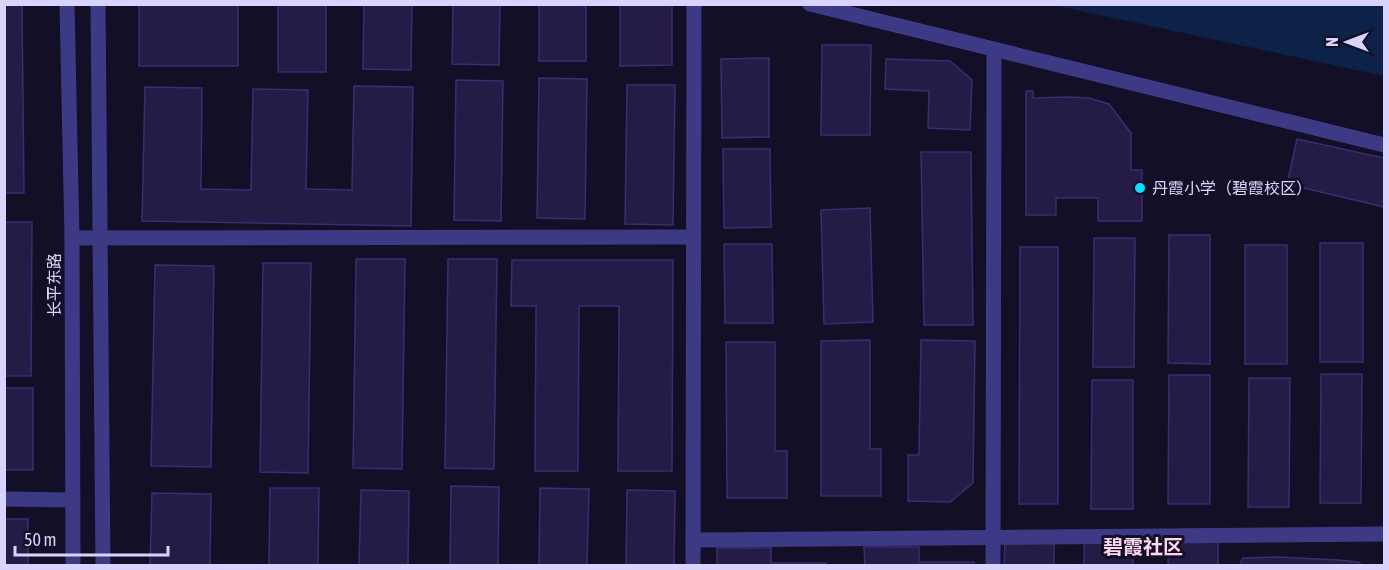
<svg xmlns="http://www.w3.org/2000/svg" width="1389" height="570" font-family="'Asap Condensed','Noto Sans SC',sans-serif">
	<rect width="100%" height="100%" fill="#130f26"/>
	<polygon fill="#0c2248" points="1053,5 1384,5 1384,76"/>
	<g fill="#241b47" stroke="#3b2d73" stroke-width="1.5">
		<polygon points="4,4 22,4 24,193 4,193"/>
		<rect x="139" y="4" width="99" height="62"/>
		<rect x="278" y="4" width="48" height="68"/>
		<polygon points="364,4 412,4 411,70 363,69"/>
		<polygon points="453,4 500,4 499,65 452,64"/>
		<rect x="539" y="4" width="47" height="57"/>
		<polygon points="620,4 672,4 672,65 620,66"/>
		<polygon points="822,45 871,45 870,135 821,135"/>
		<polygon points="769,58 769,137 722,138 721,59"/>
		<polygon points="886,59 950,61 972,80 970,130 928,128 929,91 885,89"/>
		<polygon points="539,78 587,79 585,219 537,218"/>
		<polygon points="456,80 503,81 501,221 454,220"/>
		<polygon points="627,85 675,85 673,225 625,224"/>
		<polygon points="354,86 413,87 411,226 142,221 145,87 202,88 201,189 251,190 253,89 308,90 306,189 352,190"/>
		<polygon points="1026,91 1033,91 1033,98 1070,97 1089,98 1109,104 1131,133 1131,170 1142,170 1142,221 1098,221 1098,198 1056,198 1056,215 1026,215"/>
		<polygon points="1297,139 1384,158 1384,207 1287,184"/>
		<polygon points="723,149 770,149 771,227 724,228"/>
		<polygon points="921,152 971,152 973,325 924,325"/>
		<polygon points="870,208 873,322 824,324 821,210"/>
		<polygon points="4,222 32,222 31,376 4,376"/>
		<polygon points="1169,235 1210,235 1210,364 1168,363"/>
		<polygon points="1094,238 1135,238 1134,367 1093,367"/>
		<rect x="1320" y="243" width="43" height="119"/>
		<polygon points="724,244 772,244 773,323 725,323"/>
		<rect x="1245" y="245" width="42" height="119"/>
		<polygon points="1020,247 1058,247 1058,504 1019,504"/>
		<polygon points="356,259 405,259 402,469 353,468"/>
		<polygon points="448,259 497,259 494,469 445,468"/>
		<polygon points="512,260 673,260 672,471 618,471 619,306 579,306 578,471 535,471 536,306 511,306"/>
		<polygon points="263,263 311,263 308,473 260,472"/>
		<polygon points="155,265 214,266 211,467 151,466"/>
		<polygon points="870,340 870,449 881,449 881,496 821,496 821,341"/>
		<polygon points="921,340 975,341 973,483 950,502 908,501 908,455 919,455"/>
		<polygon points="726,342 775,342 775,451 787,451 787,498 727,498"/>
		<polygon points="1321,374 1362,374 1361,503 1320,503"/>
		<polygon points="1169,375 1210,375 1210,504 1168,504"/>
		<polygon points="1249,378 1290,378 1289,507 1248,507"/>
		<polygon points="1092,380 1133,380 1133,509 1091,509"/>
		<rect x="4" y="388" width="29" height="82"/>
		<polygon points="451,486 499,487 498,566 450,566"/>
		<polygon points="270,488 319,488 318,566 269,566"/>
		<polygon points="540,488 589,489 587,566 539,566"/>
		<polygon points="361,490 409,491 408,566 359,566"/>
		<polygon points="627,490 675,491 674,566 626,566"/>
		<polygon points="152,493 211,494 210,566 150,566"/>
		<rect x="4" y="519" width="24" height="47"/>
		<polygon points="1169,537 1218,537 1218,566 1168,566"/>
		<polygon points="1084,538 1134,538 1133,566 1084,566"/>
		<polygon points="1005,540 1054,541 1054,566 1004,566"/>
		<polygon points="864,547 919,547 919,562 974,562 974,566 865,566"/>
		<polygon points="717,548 771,548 771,563 826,563 826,566 717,566"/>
		<polygon points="1279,557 1338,560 1358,562 1363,566 1239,566 1243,558"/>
	</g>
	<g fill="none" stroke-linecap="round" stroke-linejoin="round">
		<g stroke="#3d3a85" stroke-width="15">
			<polyline points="810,4 1384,145"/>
			<polyline points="72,238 694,237"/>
			<polyline points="4,499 72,500"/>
			<polyline points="693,540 1384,534"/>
			<polyline points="693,566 694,4"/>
			<polyline points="993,566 994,50"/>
		</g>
		<g stroke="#3d3a85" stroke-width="15">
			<polyline points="67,4 72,238 73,566"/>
			<polyline points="98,4 103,566"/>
		</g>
	</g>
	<circle fill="#00e5ff" stroke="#130f26" stroke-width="2" cx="1140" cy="188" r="6"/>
	<g text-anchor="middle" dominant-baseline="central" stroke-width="6" stroke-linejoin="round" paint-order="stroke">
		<g font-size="16" fill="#d9d4ff" stroke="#130f26" text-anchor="start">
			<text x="1152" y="188">丹霞小学（碧霞校区）</text>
		</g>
		<g font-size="16" fill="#d9d4ff" stroke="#130f26">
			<text transform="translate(54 285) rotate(-90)">长平东路</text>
		</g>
		<g font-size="20" font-weight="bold" fill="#ffd6f0" stroke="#130f26">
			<text x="1143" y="546">碧霞社区</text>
		</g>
	</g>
	<rect width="1389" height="570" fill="none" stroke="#d9d4ff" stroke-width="12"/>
	<g transform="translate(1347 42) rotate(270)" stroke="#130f26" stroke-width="4.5" paint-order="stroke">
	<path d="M0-4.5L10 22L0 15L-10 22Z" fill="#d9d4ff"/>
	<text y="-9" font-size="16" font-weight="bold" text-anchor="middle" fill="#d9d4ff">N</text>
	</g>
	<path d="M15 546v9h153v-9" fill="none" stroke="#d9d4ff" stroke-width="3"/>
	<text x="24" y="546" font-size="18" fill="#d9d4ff" stroke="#130f26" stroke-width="4.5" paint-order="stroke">50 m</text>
</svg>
